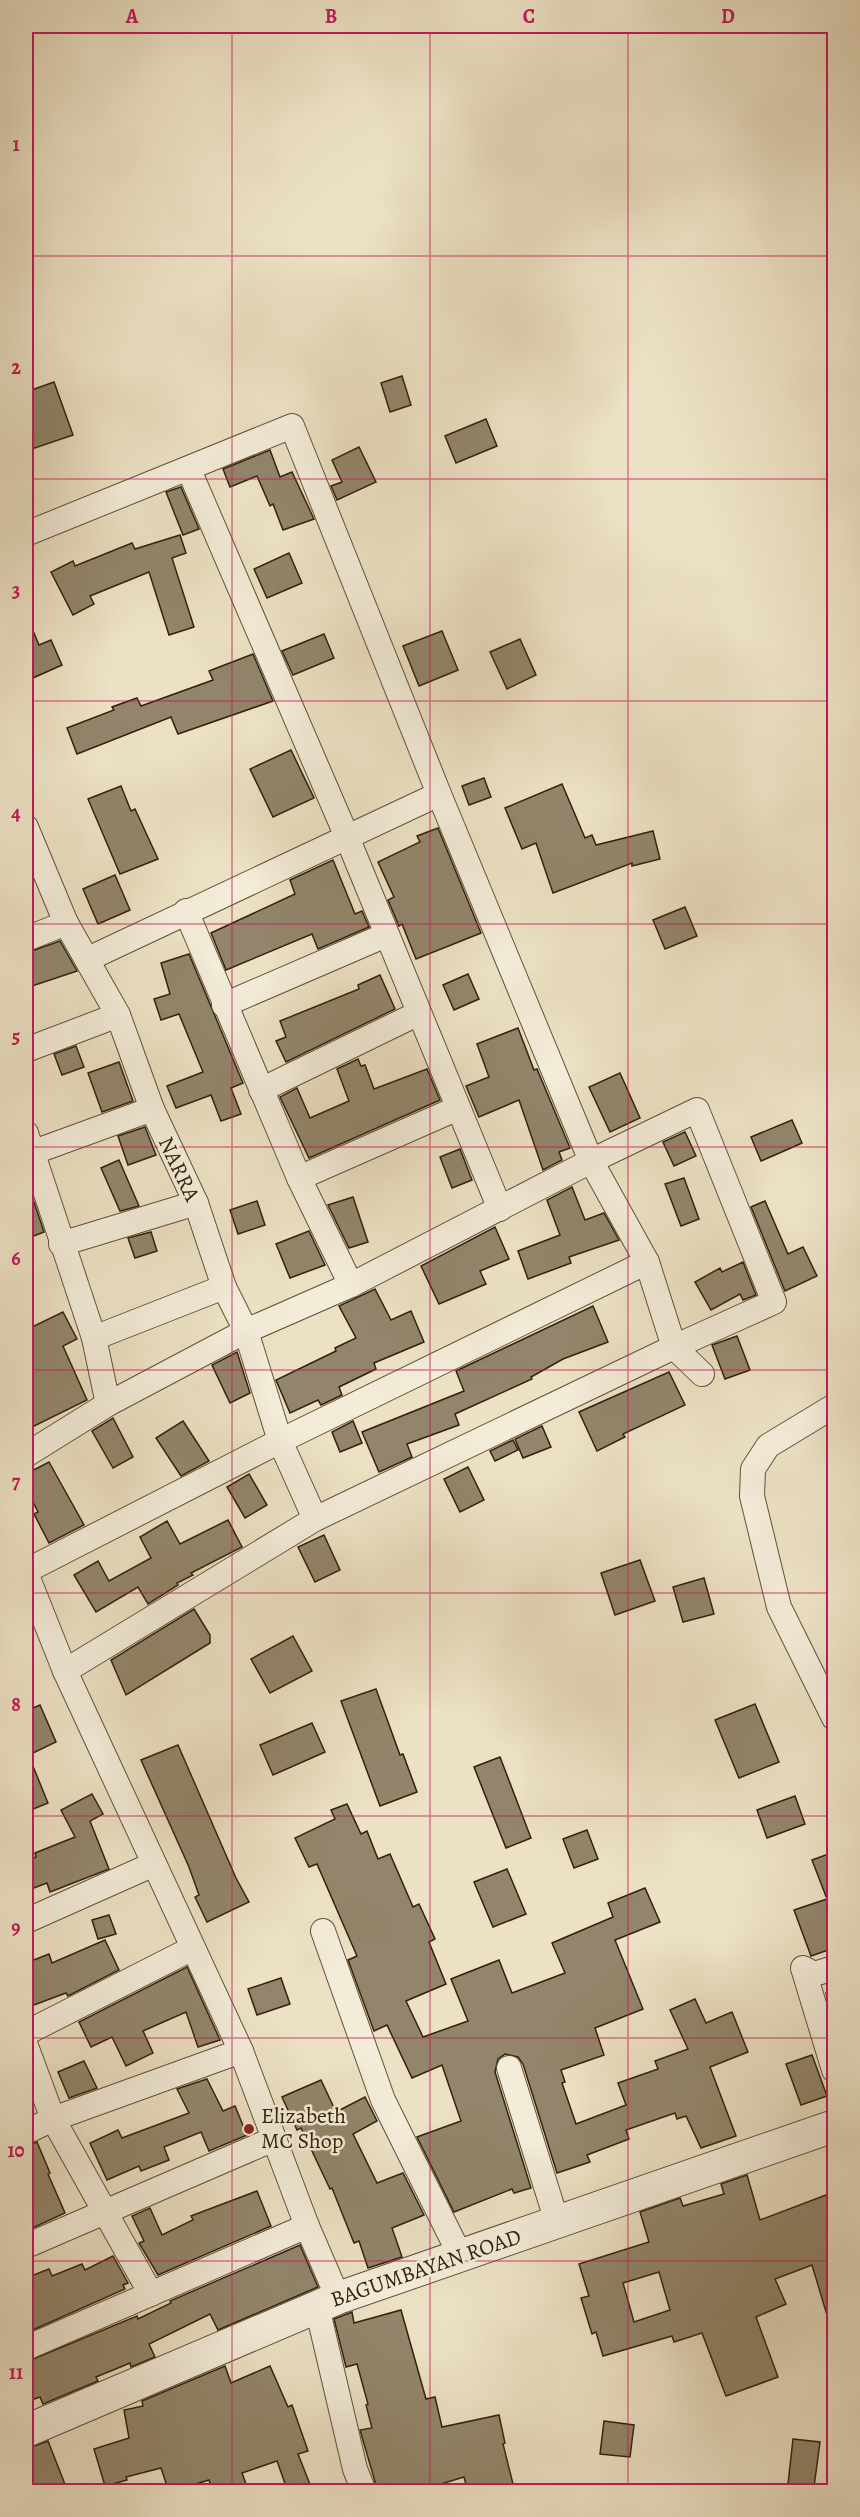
<svg xmlns="http://www.w3.org/2000/svg" width="860" height="2517" font-family="Alegreya,serif">
	<rect width="100%" height="100%" fill="#ece1c4"/>
	<filter id="stains"><feTurbulence type="fractalNoise" baseFrequency=".00333" numOctaves="4"/><feColorMatrix values="0 0 0 0 .2 0 0 0 0 .09 0 0 0 0 .02 0 0 0 .5 -.17"/></filter>
	<radialGradient id="worn" r=".72"><stop offset=".6" stop-color="#630" stop-opacity="0"/><stop offset="1" stop-color="#630" stop-opacity=".3"/></radialGradient>
	<g fill="#92856b" stroke="#31210b" stroke-width="1.5" fill-rule="evenodd">
		<polygon points="402,376 411,405 390,412 381,383"/>
		<polygon points="54,382 73,435 26,451 26,392"/>
		<polygon points="486,419 497,446 456,463 445,436"/>
		<polygon points="359,447 376,482 337,500 331,486 342,482 332,460"/>
		<polygon points="270,450 280,477 292,472 314,519 283,530 273,504 270,506 257,476 230,487 223,469"/>
		<polygon points="181,487 199,529 183,535 166,492"/>
		<polygon points="180,535 186,553 172,558 194,627 169,635 149,572 90,596 94,604 73,615 51,572 73,561 75,566 132,543 135,549"/>
		<polygon points="289,553 302,583 267,598 254,569"/>
		<polygon points="26,614 39,645 51,640 62,665 26,681"/>
		<polygon points="442,631 458,670 419,686 403,646"/>
		<polygon points="324,634 334,658 293,675 282,651"/>
		<polygon points="520,639 536,675 507,689 490,652"/>
		<polygon points="253,654 273,701 178,734 171,717 77,754 67,728 114,710 112,707 137,698 141,706 213,680 209,671"/>
		<polygon points="291,750 314,798 273,817 250,769"/>
		<polygon points="484,778 491,797 469,805 462,786"/>
		<polygon points="562,784 585,838 592,835 596,845 653,831 660,859 632,866 632,863 553,893 536,843 522,849 505,808"/>
		<polygon points="121,786 131,811 135,809 158,859 120,874 88,799"/>
		<polygon points="438,828 481,933 416,959 402,924 399,926 388,900 394,897 378,862 420,842 417,836"/>
		<polygon points="333,860 355,914 362,911 369,927 318,949 312,934 226,970 211,933 295,894 290,880"/>
		<polygon points="115,875 130,910 98,924 83,889"/>
		<polygon points="685,907 697,936 665,949 653,920"/>
		<polygon points="60,941 77,971 26,988 26,953"/>
		<polygon points="189,954 243,1083 231,1088 241,1114 221,1121 211,1095 176,1108 167,1086 203,1072 179,1014 161,1020 154,999 170,994 161,963"/>
		<polygon points="468,974 479,999 454,1010 443,985"/>
		<polygon points="380,975 395,1009 286,1062 276,1041 286,1037 280,1021 359,989 358,985"/>
		<polygon points="518,1028 534,1070 537,1069 570,1148 559,1152 562,1160 543,1170 519,1100 479,1117 466,1086 489,1077 477,1044"/>
		<polygon points="76,1046 84,1067 62,1075 54,1054"/>
		<polygon points="358,1059 361,1066 365,1065 374,1089 427,1069 440,1100 309,1158 280,1097 297,1088 310,1118 349,1101 337,1069"/>
		<polygon points="119,1062 133,1101 102,1112 88,1073"/>
		<polygon points="620,1073 640,1118 610,1132 589,1087"/>
		<polygon points="792,1120 802,1143 761,1161 751,1137"/>
		<polygon points="145,1127 156,1155 128,1165 118,1136"/>
		<polygon points="685,1132 696,1156 674,1166 663,1142"/>
		<polygon points="460,1149 472,1180 452,1188 440,1157"/>
		<polygon points="119,1160 139,1206 120,1211 101,1168"/>
		<polygon points="684,1178 699,1219 681,1226 665,1184"/>
		<polygon points="572,1187 585,1220 604,1213 619,1240 569,1257 571,1263 528,1279 518,1251 560,1235 547,1200"/>
		<polygon points="353,1197 368,1242 349,1248 328,1205"/>
		<polygon points="257,1201 265,1225 238,1234 230,1210"/>
		<polygon points="765,1201 788,1254 803,1247 817,1276 785,1291 751,1207"/>
		<polygon points="34,1202 44,1232 26,1239 26,1206"/>
		<polygon points="495,1227 509,1259 480,1271 486,1284 439,1304 421,1266"/>
		<polygon points="309,1231 325,1265 290,1278 276,1244"/>
		<polygon points="151,1232 157,1251 135,1258 128,1238"/>
		<polygon points="743,1262 756,1295 743,1300 740,1294 711,1310 695,1282 720,1268 722,1272"/>
		<polygon points="375,1289 391,1320 411,1311 424,1342 374,1363 376,1369 339,1387 342,1395 321,1405 318,1400 290,1413 276,1380 336,1351 335,1348 356,1338 339,1306"/>
		<polygon points="593,1306 608,1342 563,1359 531,1377 532,1379 455,1414 459,1425 407,1444 412,1457 379,1472 362,1432 464,1391 456,1371"/>
		<polygon points="63,1312 77,1339 63,1346 87,1400 26,1430 26,1330"/>
		<polygon points="737,1336 750,1370 725,1379 712,1345"/>
		<polygon points="237,1352 250,1393 230,1403 212,1365"/>
		<polygon points="669,1372 685,1405 623,1434 625,1437 597,1451 579,1412"/>
		<polygon points="113,1418 133,1457 113,1468 92,1431"/>
		<polygon points="183,1421 209,1461 181,1476 156,1438"/>
		<polygon points="353,1421 362,1443 340,1452 332,1432"/>
		<polygon points="542,1426 551,1447 523,1458 515,1439"/>
		<polygon points="513,1440 518,1450 495,1461 490,1451"/>
		<polygon points="49,1462 84,1525 49,1543 34,1514 38,1512 26,1488 26,1474"/>
		<polygon points="468,1467 484,1500 460,1512 444,1479"/>
		<polygon points="249,1474 267,1505 245,1518 227,1487"/>
		<polygon points="228,1520 242,1547 191,1573 193,1575 177,1583 178,1585 148,1604 138,1587 96,1612 74,1575 98,1561 109,1581 151,1558 140,1537 167,1521 180,1544"/>
		<polygon points="324,1535 340,1570 315,1582 298,1547"/>
		<polygon points="640,1560 655,1601 615,1615 601,1573"/>
		<polygon points="704,1578 714,1614 683,1622 673,1587"/>
		<polygon points="194,1609 210,1635 210,1643 126,1695 111,1660"/>
		<polygon points="293,1636 312,1671 270,1693 251,1659"/>
		<polygon points="376,1689 400,1755 403,1754 417,1792 380,1806 341,1701"/>
		<polygon points="755,1704 779,1762 739,1778 715,1720"/>
		<polygon points="40,1705 56,1742 31,1754 26,1741 26,1711"/>
		<polygon points="312,1723 325,1752 273,1775 260,1745"/>
		<polygon points="178,1745 236,1878 249,1902 207,1922 195,1897 199,1895 189,1867 141,1760"/>
		<polygon points="26,1749 48,1803 26,1812"/>
		<polygon points="500,1757 531,1838 506,1848 474,1767"/>
		<polygon points="92,1794 103,1814 90,1821 109,1869 50,1892 47,1883 26,1891 26,1861 36,1857 35,1853 75,1837 61,1810"/>
		<polygon points="795,1796 805,1824 767,1838 757,1810"/>
		<polygon points="347,1804 361,1834 367,1831 378,1859 390,1854 413,1907 419,1904 435,1939 429,1942 446,1984 406,2001 423,2037 468,2021 451,1979 499,1960 512,1993 565,1973 552,1943 613,1917 608,1903 645,1888 660,1922 615,1940 643,2009 595,2028 604,2055 561,2070 565,2082 562,2083 576,2124 626,2105 618,2083 658,2069 655,2061 688,2049 670,2010 695,1999 706,2023 732,2012 748,2052 710,2067 736,2136 701,2148 686,2116 677,2119 675,2113 626,2130 629,2139 587,2155 590,2162 557,2173 523,2064 518,2057 505,2054 498,2059 495,2072 531,2188 514,2193 512,2189 454,2212 417,2137 461,2121 442,2065 412,2078 387,2025 374,2031 348,1960 357,1956 317,1864 309,1867 295,1838 335,1819 331,1810"/>
		<polygon points="587,1830 598,1859 574,1868 563,1839"/>
		<polygon points="834,1852 834,1948 811,1956 794,1910 827,1899 812,1860"/>
		<polygon points="507,1869 526,1914 493,1927 474,1882"/>
		<polygon points="109,1915 116,1934 98,1939 92,1920"/>
		<polygon points="105,1940 119,1970 68,1996 66,1993 26,2008 26,1963 49,1954 52,1963"/>
		<polygon points="187,1967 220,2040 198,2047 186,2012 143,2031 153,2053 126,2066 112,2037 91,2047 79,2022"/>
		<polygon points="281,1978 290,2004 257,2015 248,1989"/>
		<polygon points="834,1990 834,2023 826,1993"/>
		<polygon points="812,2055 827,2096 801,2105 786,2064"/>
		<polygon points="84,2061 97,2088 69,2098 58,2072"/>
		<polygon points="207,2079 223,2111 235,2106 247,2135 209,2151 201,2132 164,2147 169,2160 141,2171 139,2166 107,2180 90,2143 118,2130 122,2138 189,2113 177,2089"/>
		<polygon points="321,2080 336,2112 365,2097 377,2121 353,2134 377,2183 403,2173 424,2215 392,2228 402,2257 368,2268 359,2241 354,2243 332,2188 330,2189 301,2128 297,2130 282,2097"/>
		<polygon points="37,2142 50,2173 48,2174 65,2213 26,2231 26,2146"/>
		<path d="M747,2175L760,2220L826,2195L834,2216V2324L830,2325L812,2265L775,2279L786,2304L756,2317L778,2377L726,2396L702,2333L674,2342L672,2336L603,2356L596,2332L592,2334L581,2298L589,2296L579,2264L649,2242L640,2212L680,2198L683,2206L724,2194L721,2184ZM659,2272L670,2310L634,2322L623,2283Z"/>
		<polygon points="257,2191 271,2226 158,2275 139,2243 144,2241 132,2216 150,2208 162,2235 193,2220 191,2216"/>
		<polygon points="300,2245 318,2287 218,2330 210,2314 149,2344 155,2357 131,2367 130,2363 96,2377 98,2381 43,2404 40,2397 26,2402 26,2362 137,2316 138,2319 171,2303 170,2301"/>
		<polygon points="113,2256 128,2283 123,2285 125,2289 26,2333 26,2278 49,2269 52,2276 82,2264 85,2270"/>
		<polygon points="401,2310 426,2399 435,2397 442,2427 499,2415 505,2443 503,2444 515,2492 468,2492 464,2477 431,2487 430,2484 391,2492 378,2492 360,2430 372,2428 366,2405 368,2404 357,2364 346,2367 334,2319 352,2312 354,2323"/>
		<polygon points="225,2366 231,2383 270,2366 288,2407 292,2405 308,2451 298,2454 313,2492 288,2492 277,2461 242,2473 249,2492 213,2492 209,2480 169,2492 161,2468 126,2477 127,2480 105,2486 94,2449 129,2438 124,2410 143,2406 142,2401"/>
		<polygon points="604,2421 634,2425 630,2457 600,2454"/>
		<polygon points="793,2439 820,2442 814,2487 788,2484"/>
		<polygon points="48,2441 68,2492 30,2492 26,2480 26,2449"/>
	</g>
	<g fill="none" stroke-linecap="round" stroke-linejoin="round">
		<defs>
			<g id="minor">
				<polyline points="189,470 347,837 500,1209"/>
				<polyline points="26,534 292,426 439,794 591,1161 647,1262 674,1347 702,1374"/>
				<polyline points="26,827 66,923 118,1015 152,1109 196,1203 224,1287 246,1331 280,1441 315,1519"/>
				<polyline points="186,911 299,1178 351,1285"/>
				<polyline points="26,939 66,923"/>
				<polyline points="88,959 439,794"/>
				<polyline points="224,1005 386,935"/>
				<polyline points="26,1050 118,1015"/>
				<polyline points="261,1090 419,1013"/>
				<polyline points="26,1133 94,1338 108,1404"/>
				<polyline points="34,1152 152,1109"/>
				<polyline points="299,1178 458,1108"/>
				<polyline points="61,1244 196,1203"/>
				<polyline points="94,1338 224,1287"/>
				<polyline points="834,1406 768,1446 753,1469 752,1496 779,1607 834,1718"/>
				<polyline points="26,1455 108,1404 246,1331 351,1285 591,1161 697,1110 774,1302 674,1347 315,1519 65,1671"/>
				<polyline points="26,1571 280,1441 647,1262"/>
				<polyline points="26,1573 65,1671 241,2051 307,2226 338,2298"/>
				<polyline points="26,1921 154,1864"/>
				<polyline points="323,1931 383,2100 460,2255"/>
				<polyline points="834,1968 814,1974 803,1968 834,2070"/>
				<polyline points="26,2033 193,1948"/>
				<polyline points="26,2046 53,2119 151,2294"/>
				<polyline points="509,2068 557,2222"/>
				<polyline points="26,2132 53,2119 241,2051"/>
				<polyline points="26,2246 274,2139"/>
				<polyline points="317,2307 355,2469 364,2492"/>
				<polyline points="26,2348 307,2226"/>
			</g>
			<polyline id="tertiary" points="26,2431 338,2298 834,2126"/>
		</defs>
		<use href="#minor" stroke="#605139" stroke-width="26"/>
		<use href="#tertiary" stroke="#605139" stroke-width="34"/>
		<use href="#minor" stroke="#f3ecd9" stroke-width="24"/>
		<use href="#tertiary" stroke="#f3ecd9" stroke-width="32"/>
	</g>
	<path fill="none" stroke="#c2185b" stroke-width="1.5" stroke-opacity="0.55" d="M232,26V2492M430,26V2492M628,26V2492M26,256H834M26,479H834M26,701H834M26,924H834M26,1147H834M26,1370H834M26,1593H834M26,1816H834M26,2038H834M26,2261H834"/>
	<circle fill="#8f2418" stroke="#f3ecd9" stroke-width="2" cx="249" cy="2129" r="6"/>
	<g text-anchor="middle" dominant-baseline="central" stroke-width="5" stroke-linejoin="round" paint-order="stroke">
		<g font-size="22" fill="#31210b" stroke="#f3ecd9">
			<text transform="translate(179 1169) rotate(65)">NARRA</text>
			<text transform="translate(426 2268) rotate(-19)">BAGUMBAYAN ROAD</text>
		</g>
		<g font-size="22" fill="#31210b" stroke="#f3ecd9" text-anchor="start">
			<text x="261" y="2116">Elizabeth<tspan x="261" dy="25">MC Shop</tspan></text>
		</g>
	</g>
	<rect width="860" height="2517" fill="none" stroke="#ece1c4" stroke-width="66"/>
	<rect x="33" y="33" width="794" height="2451" fill="none" stroke="#c2185b" stroke-width="2"/>
	<g font-size="20" text-anchor="middle" font-weight="bold" fill="#c2185b">
		<text x="132" y="23">A</text>
		<text x="331" y="23">B</text>
		<text x="529" y="23">C</text>
		<text x="728" y="23">D</text>
		<text x="16" y="151">1</text>
		<text x="16" y="374">2</text>
		<text x="16" y="597">3</text>
		<text x="16" y="820">4</text>
		<text x="16" y="1043">5</text>
		<text x="16" y="1265">6</text>
		<text x="16" y="1488">7</text>
		<text x="16" y="1711">8</text>
		<text x="16" y="1934">9</text>
		<text x="16" y="2157">10</text>
		<text x="16" y="2379">11</text>
	</g>
	<rect width="100%" height="100%" filter="url(#stains)"/>
	<rect width="100%" height="100%" fill="url(#worn)"/>
</svg>
